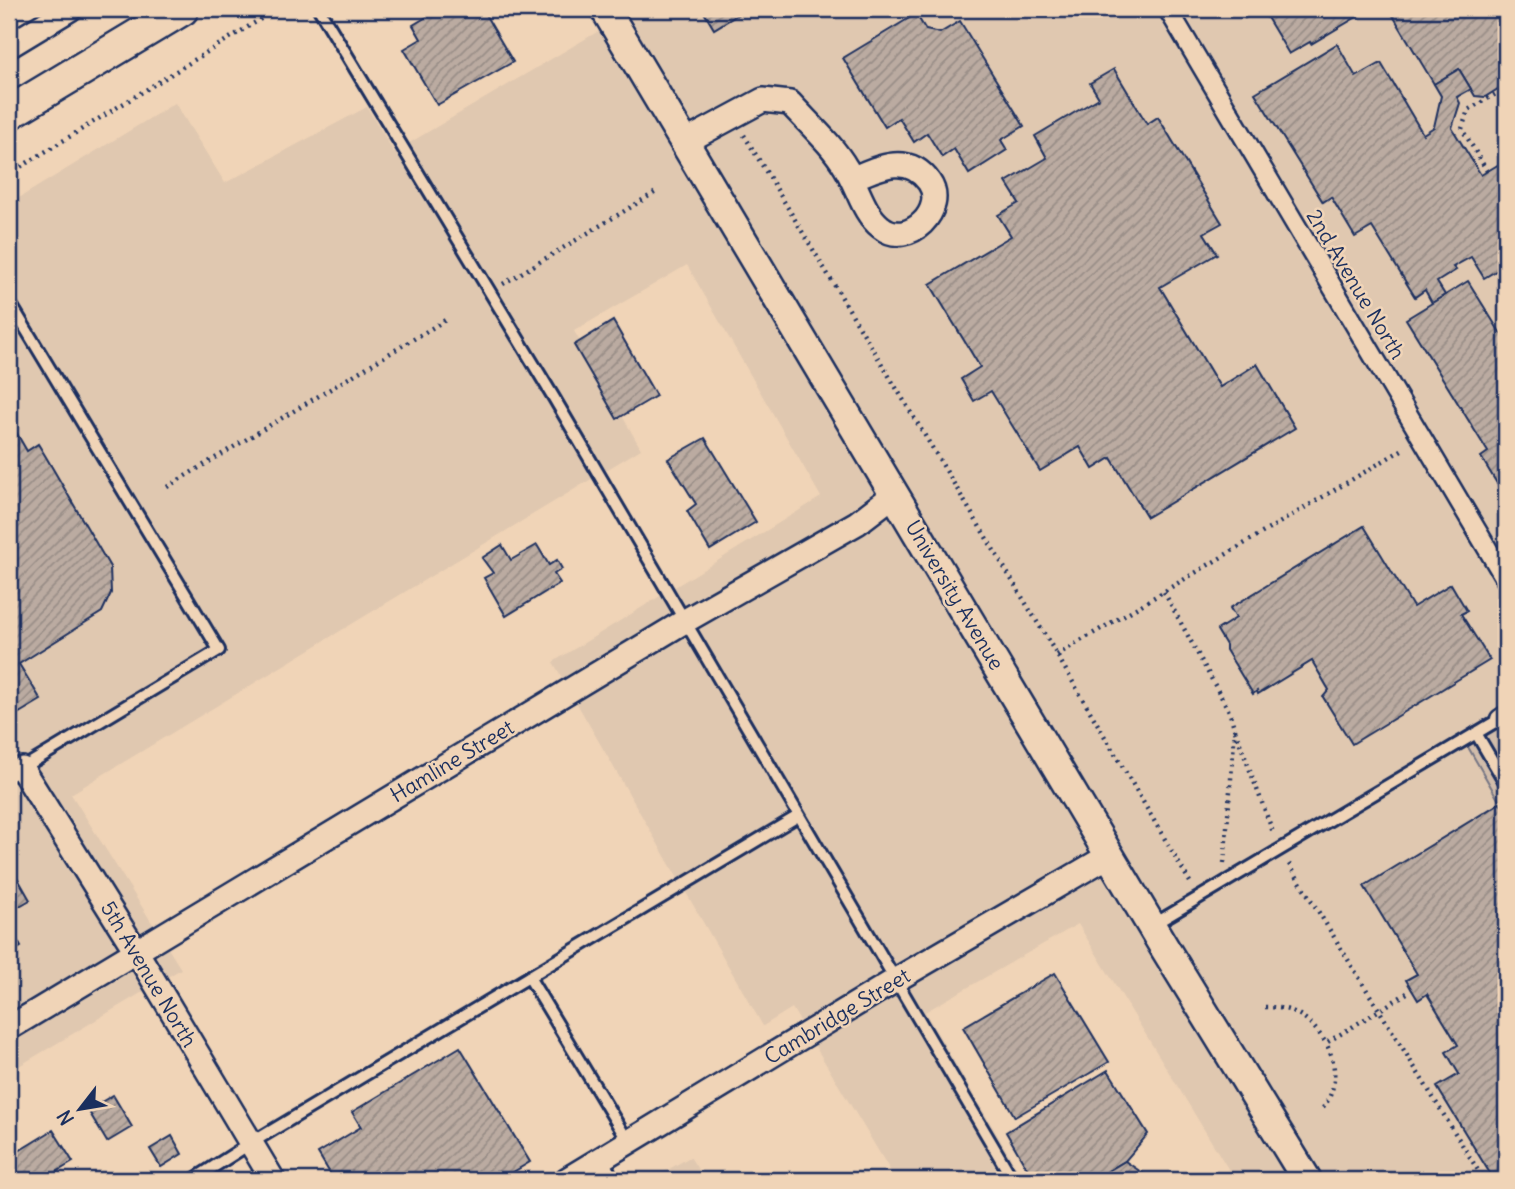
<svg xmlns="http://www.w3.org/2000/svg" width="1515" height="1189" font-family="Delius,sans-serif">
	<defs>
		<pattern id="building-hatch" width="6" height="6" patternUnits="userSpaceOnUse" patternTransform="scale(1.75)"><rect width="6" height="6" fill="#bbaba1"/><path d="M-1 1l2-2M0 6l6-6M5 7l2-2" fill="none" stroke="#978c86"/></pattern>
	</defs>
	<rect width="100%" height="100%" fill="#f0d4b7"/>
	<filter id="ink" filterUnits="userSpaceOnUse"><feTurbulence type="fractalNoise" baseFrequency=".0143" numOctaves="2"/><feDisplacementMap in="SourceGraphic" scale="14" xChannelSelector="R" yChannelSelector="G"/><feConvolveMatrix kernelMatrix="1 2 1 2 8 2 1 2 1" color-interpolation-filters="sRGB"/></filter>
	<g filter="url(#ink)">
		<g fill="#e0c8b0">
			<polygon points="636,9 1506,9 1506,1180 1235,1180 1078,924 925,1012 1024,1180 896,1180 792,1008 763,1026 553,662 821,497 687,265 574,331 641,449 71,794 181,969 9,1072 9,204 175,103 225,183 367,107 394,152"/>
			<polygon points="690,1157 705,1180 650,1180"/>
		</g>
		<polygon fill="#d1bcaa" stroke="#767684" stroke-width="2" points="1506,715 1506,813 1464,740"/>
		<g fill="url(#building-hatch)" stroke="#1b2f5e" stroke-width="2">
			<polygon points="440,9 460,9 465,17 482,9 513,62 437,105 404,49 421,39 413,25"/>
			<polygon points="702,9 747,9 714,29"/>
			<polygon points="1240,9 1260,9 1245,18"/>
			<polygon points="1262,9 1370,9 1311,44 1310,42 1289,54"/>
			<polygon points="1389,9 1506,9 1506,41 1498,46 1506,60 1506,84 1485,97 1475,96 1459,69 1434,84"/>
			<polygon points="916,14 926,30 940,33 960,21 1024,126 1001,140 1007,150 969,174 954,149 942,157 927,133 914,142 899,118 885,127 843,58"/>
			<polygon points="1337,44 1356,77 1381,63 1423,134 1434,127 1441,96 1434,84 1459,69 1471,89 1457,97 1460,103 1452,128 1481,175 1506,160 1506,265 1484,278 1471,257 1453,267 1456,270 1437,282 1445,295 1432,303 1425,290 1415,297 1372,227 1355,237 1331,197 1323,202 1255,93"/>
			<polygon points="1114,69 1147,124 1158,117 1222,223 1204,233 1217,254 1160,287 1220,387 1257,364 1295,428 1147,517 1111,458 1093,469 1080,447 1040,471 991,391 974,401 961,379 980,367 930,284 1011,236 998,215 1019,203 1006,182 1047,158 1035,136 1099,98 1090,83"/>
			<polygon points="1468,281 1501,334 1506,331 1506,485 1504,481 1498,485 1481,457 1488,452 1406,319"/>
			<polygon points="613,321 656,396 617,419 574,345"/>
			<polygon points="9,420 27,451 38,444 46,457 110,567 111,593 102,612 19,664 41,700 9,719"/>
			<polygon points="705,438 756,522 710,550 687,511 696,504 668,459"/>
			<polygon points="1364,526 1413,607 1451,584 1467,611 1461,614 1490,660 1352,744 1323,697 1329,690 1312,661 1258,694 1257,691 1253,694 1226,650 1226,645 1217,630 1236,618 1230,608"/>
			<polygon points="502,545 511,560 537,545 549,565 557,560 562,569 554,574 560,583 506,616 484,578 493,573 482,558"/>
			<polygon points="1500,803 1506,813 1506,1180 1494,1180 1437,1087 1459,1074 1446,1052 1458,1045 1427,994 1418,1000 1406,980 1417,974 1364,886"/>
			<polygon points="9,863 30,900 9,912"/>
			<polygon points="9,925 21,947 9,954"/>
			<polygon points="1055,973 1109,1062 1015,1117 963,1027"/>
			<polygon points="460,1047 530,1162 500,1180 386,1180 384,1178 380,1180 334,1180 318,1153 361,1127 352,1112"/>
			<polygon points="1108,1070 1148,1134 1125,1161 1093,1180 1034,1180 1006,1132"/>
			<polygon points="113,1095 132,1127 107,1142 88,1110"/>
			<polygon points="53,1130 73,1162 43,1180 15,1180 9,1171 9,1157"/>
			<polygon points="172,1136 182,1154 161,1167 150,1149"/>
			<polygon points="1125,1161 1150,1178 1154,1175 1161,1180 1093,1180"/>
		</g>
		<g fill="none" stroke-linecap="round" stroke-linejoin="round">
			<defs>
				<g id="service">
					<polyline points="319,9 554,398 1013,1180"/>
					<polyline points="9,301 219,650 9,776"/>
					<polyline points="1476,733 1506,784"/>
					<polyline points="1151,926 1500,719"/>
					<polyline points="529,977 629,1143"/>
					<polyline points="602,1159 614,1180"/>
					<polyline points="193,1180 251,1143 798,816"/>
				</g>
				<g id="pedestrian">
					<polyline points="1169,11 1506,580"/>
					<polyline points="1500,719 1506,715"/>
				</g>
				<g id="minor">
					<polyline points="9,46 70,9"/>
					<path d="M685,142L763,100L790,103C809,124 832,144 846,168C858,187 863,213 881,227C908,249 948,209 929,182C908,152 877,168 852,179"/>
					<polyline points="22,769 136,951 273,1180"/>
					<polyline points="9,1028 685,621 857,523 895,494"/>
					<polyline points="566,1180 894,981 1110,855"/>
				</g>
				<polyline id="tertiary" points="605,9 1164,947 1307,1180"/>
				<polyline id="secondary" points="9,113 182,9"/>
			</defs>
			<use href="#service" stroke="#1b2f5e" stroke-width="16"/>
			<use href="#pedestrian" stroke="#1b2f5e" stroke-width="23"/>
			<use href="#minor" stroke="#1b2f5e" stroke-width="28"/>
			<use href="#tertiary" stroke="#1b2f5e" stroke-width="33"/>
			<use href="#secondary" stroke="#1b2f5e" stroke-width="37"/>
			<g stroke="#1b2f5e" stroke-width="4.5" stroke-dasharray="2 5" stroke-linecap="butt">
				<polyline points="1499,88 1506,100"/>
				<polyline points="744,135 1057,655 1190,882"/>
				<polyline points="1487,171 1462,129 1468,110 1501,91"/>
				<polyline points="9,174 277,9"/>
				<polyline points="503,284 656,192"/>
				<polyline points="167,487 447,319"/>
				<polyline points="1164,592 1229,711 1235,730 1224,864"/>
				<polyline points="1057,655 1405,448"/>
				<polyline points="1235,730 1274,835"/>
				<polyline points="1289,864 1484,1180"/>
				<path d="M1265,1007C1296,1007 1309,1018 1326,1043L1412,990"/>
				<path d="M1323,1108C1338,1087 1337,1065 1326,1043"/>
			</g>
			<use href="#service" stroke="#f0d4b7" stroke-width="10"/>
			<use href="#pedestrian" stroke="#f0d4b7" stroke-width="18"/>
			<use href="#minor" stroke="#f0d4b7" stroke-width="23"/>
			<use href="#tertiary" stroke="#f0d4b7" stroke-width="28"/>
			<use href="#secondary" stroke="#f0d4b7" stroke-width="32"/>
		</g>
	</g>
	<g text-anchor="middle" dominant-baseline="central" stroke-width="5" stroke-linejoin="round" paint-order="stroke">
		<g font-size="21" fill="#1b2f5e" stroke="#f0d4b7">
			<text transform="translate(1356 284) rotate(59)">2nd Avenue North</text>
			<text transform="translate(955 595) rotate(59)">University Avenue</text>
			<text transform="translate(452 761) rotate(-31)">Hamline Street</text>
			<text transform="translate(149 974) rotate(59)">5th Avenue North</text>
			<text transform="translate(837 1016) rotate(-31)">Cambridge Street</text>
		</g>
	</g>
	<rect width="1515" height="1189" fill="none" stroke="#f0d4b7" stroke-width="35"/>
	<rect x="18" y="18" width="1480" height="1154" fill="none" stroke="#1b2f5e" stroke-width="2.5" filter="url(#ink)"/>
	<g transform="translate(80 1109) rotate(239)" stroke="#f0d4b7" stroke-width="5" paint-order="stroke">
	<path d="M0-5L12 26L0 18L-12 26Z" fill="#1b2f5e"/>
	<text y="-10" font-size="19" font-weight="bold" text-anchor="middle" fill="#1b2f5e">N</text>
	</g>
</svg>
